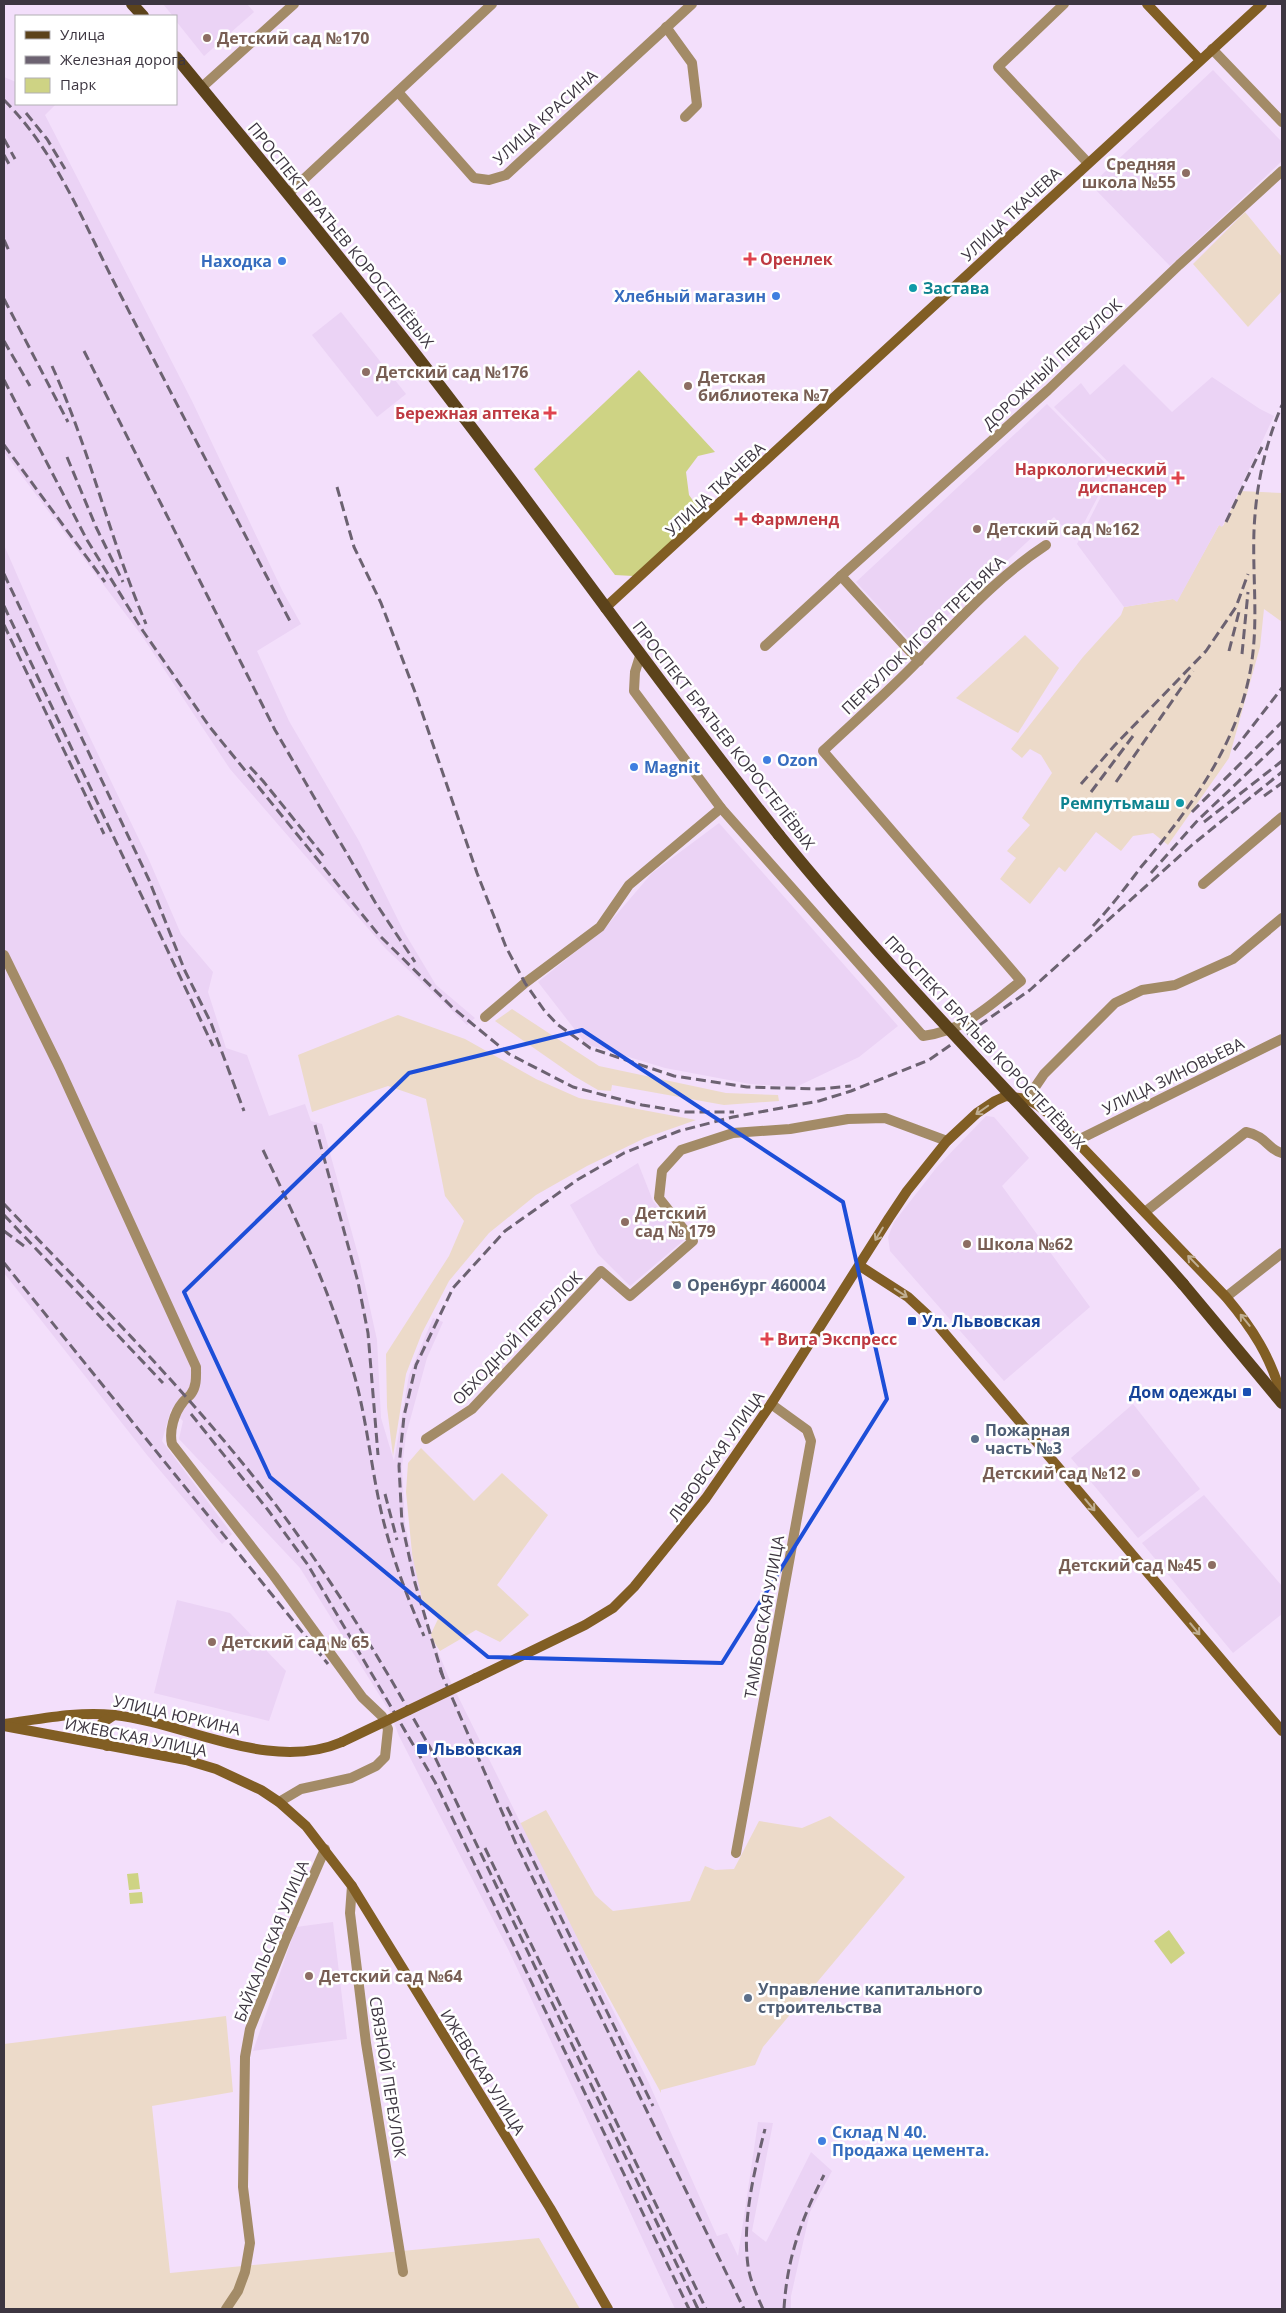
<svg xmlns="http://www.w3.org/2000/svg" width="1286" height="2313" font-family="'Open Sans',sans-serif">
	<rect width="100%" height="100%" fill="#f3dffb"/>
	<g fill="#ecdac9">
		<polygon points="1245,212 1282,257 1282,291 1248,327 1193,264"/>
		<polygon points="1240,491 1282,493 1282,622 1264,609 1260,647 1229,758 1168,845 1153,833 1133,836 1121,851 1096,832 1065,872 1059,867 1030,904 1000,879 1016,858 1007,851 1030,825 1022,818 1052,773 1041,755 1030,749 1022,758 1011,749 1083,657 1121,615 1124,607 1173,599 1177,601 1219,525 1223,526"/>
		<polygon points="1025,635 1059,668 1018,733 956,698"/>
		<polygon points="512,1009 599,1066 726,1093 778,1095 779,1101 724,1105 612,1085 611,1091 598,1090 574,1076 495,1021"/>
		<polygon points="398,1015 465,1039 536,1079 579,1098 696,1120 645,1138 587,1166 536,1195 489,1233 449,1281 422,1333 406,1374 393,1456 387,1407 386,1354 449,1256 464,1221 445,1196 426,1099 388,1086 312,1112 298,1055"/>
		<polygon points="421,1448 474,1501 502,1473 548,1515 497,1585 529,1615 500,1642 476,1630 440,1651 430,1636 438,1619 420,1598 413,1563 406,1492 408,1463"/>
		<polygon points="546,1810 595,1895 613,1911 690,1901 705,1866 715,1870 734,1869 759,1821 802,1828 830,1816 905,1877 763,2047 755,2065 661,2090 661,2093 515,1826"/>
		<polygon points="226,2016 233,2092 152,2106 170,2273 539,2238 580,2309 4,2309 4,2044"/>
	</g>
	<g fill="#ebd3f5">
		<polygon points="163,4 247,4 254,12 204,56 176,21 176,16 173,16"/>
		<polygon points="1213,70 1282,142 1282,161 1170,266 1091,185"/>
		<polygon points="4,77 16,82 16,104 56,104 45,115 192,401 282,590 301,624 257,651 289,721 359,841 403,930 436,985 475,1018 467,1025 386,949 230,769 142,636 4,452"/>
		<polygon points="341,312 406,394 377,417 312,335"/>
		<polygon points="1124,364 1172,412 1212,377 1260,409 1274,416 1222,527 1219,525 1177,602 1173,599 1124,607 1077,544 1115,469 1054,407 1081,383 1090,395"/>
		<polygon points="1047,404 1112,470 1075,540 1054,517 915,646 856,582"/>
		<polygon points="4,545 69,694 149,860 181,934 213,972 208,992 226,1048 247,1055 269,1116 305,1104 311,1121 322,1124 360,1262 377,1340 381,1418 394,1461 409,1375 433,1318 443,1322 427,1358 406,1435 402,1467 405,1524 430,1633 449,1678 648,2081 717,2236 727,2233 738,2256 758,2122 773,2123 752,2231 766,2242 811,2152 832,2171 810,2212 791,2296 791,2309 675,2309 509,1951 399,1736 390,1712 300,1568 179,1439 183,1421 171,1409 162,1441 232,1534 222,1544 147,1455 4,1273"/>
		<polygon points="719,823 898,1026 859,1057 796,1087 750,1084 665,1068 586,1044 538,982 605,928 652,873"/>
		<polygon points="986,1116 994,1117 1029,1158 1002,1186 1090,1307 1004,1381 890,1251 888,1237 894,1222 937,1167"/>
		<polygon points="638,1163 653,1201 684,1240 630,1286 598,1254 570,1205"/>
		<polygon points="1133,1404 1200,1489 1138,1538 1071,1458"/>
		<polygon points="1204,1495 1282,1586 1282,1614 1233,1653 1142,1543"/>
		<polygon points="177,1600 230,1613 286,1671 269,1721 154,1693"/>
		<polygon points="333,1922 347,2039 253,2051 296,1927"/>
	</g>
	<g fill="#ced384">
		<polygon points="639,370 715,452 698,456 686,472 689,495 702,513 633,576 615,575 534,469"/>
		<polygon points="138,1873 140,1889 129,1890 127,1874"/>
		<polygon points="142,1892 143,1903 130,1904 129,1893"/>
		<polygon points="1169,1930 1185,1953 1171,1964 1154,1941"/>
	</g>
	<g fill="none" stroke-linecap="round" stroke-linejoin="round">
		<g stroke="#a38b67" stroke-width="10">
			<polyline points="1064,4 998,67 1088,163"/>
			<polyline points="666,27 692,63 697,105 685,117"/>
			<polyline points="1212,49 1282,122"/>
			<polyline points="201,88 294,4"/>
			<polyline points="398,92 474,178 489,180 506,175 692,4"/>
			<polyline points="289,193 492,4"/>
			<polyline points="765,646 841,576"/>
			<path d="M640,656L635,672L634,691L721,808L923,1036C966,1030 988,1006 1021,981L823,751C855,721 888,692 918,661C959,620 997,577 1046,545"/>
			<polyline points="919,661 841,576 1048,390 1179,265 1282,171"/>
			<polyline points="1203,884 1282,817"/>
			<path d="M4,955L59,1067L196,1367C196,1376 197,1386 191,1394C189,1397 185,1399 183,1402C174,1413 169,1431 172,1444L274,1576L362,1697L382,1716L388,1729L385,1757L376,1766L351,1778L301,1789L279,1802"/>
			<polyline points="485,1017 525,983 600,927 629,885 721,808"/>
			<polyline points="1027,1099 1044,1074 1115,1003 1142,990 1175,985 1233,959 1282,918"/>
			<polyline points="1076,1141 1282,1039"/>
			<path d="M1145,1212L1246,1132C1267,1136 1268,1150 1282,1153"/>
			<polyline points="1226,1297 1282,1253"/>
			<polyline points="426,1439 472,1409 601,1271 630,1296 693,1241 659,1198 662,1171 681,1150 733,1133 790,1129 848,1119 885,1118 947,1141"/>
			<polyline points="736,1853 811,1441 807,1430 771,1404"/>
			<polyline points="352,1886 350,1913 366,2043 403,2272"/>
			<polyline points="226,2309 238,2291 245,2272 250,2243 243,2187 245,2057 250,2029 286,1939 325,1849"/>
		</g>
		<g stroke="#815e24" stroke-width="10">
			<polyline points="1147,4 1200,60"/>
			<polyline points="605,608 1262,4"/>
			<polyline points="860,1266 908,1297 935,1322 1282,1731"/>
			<path d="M476,1678L585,1625L613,1608L634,1587L706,1498L771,1404L889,1218L907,1191L947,1141L977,1113L995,1101L1006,1096L1027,1099L1039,1106L1054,1118L1226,1297C1253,1329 1270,1356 1282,1397"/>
			<path d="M4,1724C41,1719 77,1711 114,1715C187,1723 270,1773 342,1742"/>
			<polyline points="4,1726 186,1760 216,1769 261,1790 279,1802 306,1826 352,1886 550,2208 608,2309"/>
			<polyline points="107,1746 102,1738 102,1723 114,1715"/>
		</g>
		<g stroke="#5c431b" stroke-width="12">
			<polyline points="132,4 143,16"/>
			<path d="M176,57C279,182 381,307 478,436C579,569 675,705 779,835"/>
			<polyline points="1183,1284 1282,1403"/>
		</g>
		<g stroke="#6c6271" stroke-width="3" stroke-dasharray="10 5" stroke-linecap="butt">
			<path d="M4,100C57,153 84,224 118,290C175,401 233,512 291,623"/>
			<polyline points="26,113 47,139 65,169"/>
			<polyline points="4,139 15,159"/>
			<polyline points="4,155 9,164"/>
			<polyline points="4,240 10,253"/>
			<polyline points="4,299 68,422"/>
			<polyline points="4,341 30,386"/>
			<polyline points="84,351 275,730 375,902 415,962"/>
			<path d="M52,366C90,450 110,540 146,624"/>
			<polyline points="4,380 87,540 143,631 209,726 378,934 453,1008 509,1054 573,1087 642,1105 685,1112 734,1112"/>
			<polyline points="4,445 105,582"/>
			<polyline points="67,457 96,527 123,582"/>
			<polyline points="337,487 354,547 381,603 415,692 477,873 506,947 525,983 544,1010 557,1024 590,1048 674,1076 747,1087 819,1089 851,1086"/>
			<polyline points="1226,522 1262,447"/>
			<polyline points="4,574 149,880 185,971 211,1023 244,1111"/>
			<polyline points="4,606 213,1046"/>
			<polyline points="4,625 104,834"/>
			<polyline points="1229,651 1240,608"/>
			<polyline points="1242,654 1248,592"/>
			<polyline points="1234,750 1282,688"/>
			<polyline points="250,767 263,781 326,859"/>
			<polyline points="1116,782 1193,671"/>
			<polyline points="1081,784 1115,745 1206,651 1236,607 1248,574"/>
			<polyline points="1091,792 1136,732"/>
			<polyline points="1264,796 1282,783"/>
			<polyline points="1192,812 1282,722"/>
			<polyline points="1204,822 1282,761"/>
			<polyline points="1151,873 1198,820 1282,740"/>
			<path d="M1093,926C1110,908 1126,887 1141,867C1194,804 1244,736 1253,652C1258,606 1251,560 1255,515C1258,477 1267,440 1282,405"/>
			<polyline points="315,1125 358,1282 368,1333 378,1455"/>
			<path d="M263,1150C298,1223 332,1295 354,1374C367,1420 371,1468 382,1515C392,1557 407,1597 424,1636"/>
			<path d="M4,1204C97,1301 193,1397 275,1504C334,1582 385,1667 433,1753L698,2309"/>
			<polyline points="4,1215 163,1383"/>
			<polyline points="4,1231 28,1249"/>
			<polyline points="4,1263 328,1664"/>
			<polyline points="191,1414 268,1510 308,1565 435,1782 689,2309"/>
			<polyline points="385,1494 397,1540"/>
			<polyline points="440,1670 516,1844 744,2309"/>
			<polyline points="443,1677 415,1583 402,1524 399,1466 404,1416 416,1365 453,1288 505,1231 577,1180 624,1153 679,1131 733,1117 819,1101 851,1091 929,1060 1030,990 1192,845 1282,772"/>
			<polyline points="507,1807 653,2106"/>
			<polyline points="485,1848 706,2309"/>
			<path d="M763,2309C757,2296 750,2280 748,2266C742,2220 754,2172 765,2129"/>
			<path d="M784,2309C787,2258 801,2220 824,2175"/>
		</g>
		<polyline stroke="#815e24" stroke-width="10" points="342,1742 476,1678"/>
		<path stroke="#5c431b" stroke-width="12" d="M779,835C906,992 1051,1132 1183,1284"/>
	</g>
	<defs><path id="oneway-shaft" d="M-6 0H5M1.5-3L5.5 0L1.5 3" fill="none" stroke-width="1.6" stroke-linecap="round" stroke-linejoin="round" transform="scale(1.25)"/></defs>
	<g stroke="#c0ae92">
		<use href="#oneway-shaft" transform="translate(982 1110) rotate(145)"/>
		<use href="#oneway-shaft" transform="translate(879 1234) rotate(121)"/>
		<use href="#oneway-shaft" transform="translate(1193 1261) rotate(-134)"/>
		<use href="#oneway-shaft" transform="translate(901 1293) rotate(33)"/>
		<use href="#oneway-shaft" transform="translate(1245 1320) rotate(-129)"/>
		<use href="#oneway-shaft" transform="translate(1090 1505) rotate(50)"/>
		<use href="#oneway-shaft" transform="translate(1195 1629) rotate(50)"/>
	</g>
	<path fill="none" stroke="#1d4ed8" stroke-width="4" stroke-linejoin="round" d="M582,1030L843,1202L887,1399L722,1663L488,1657L270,1477L184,1292L409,1073Z"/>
	<g fill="#8d6e63" stroke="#fff" stroke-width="2">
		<circle cx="207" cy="38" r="5"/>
		<circle cx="1186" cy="173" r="5"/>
		<circle cx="366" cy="372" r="5"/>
		<circle cx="688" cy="386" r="5"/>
		<circle cx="977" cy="529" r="5"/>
		<circle cx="625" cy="1222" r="5"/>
		<circle cx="967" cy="1244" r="5"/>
		<circle cx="1136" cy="1473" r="5"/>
		<circle cx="1212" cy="1565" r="5"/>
		<circle cx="212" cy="1642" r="5"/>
		<circle cx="309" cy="1976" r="5"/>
	</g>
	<g fill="#e0444e" stroke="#fff" stroke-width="2">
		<path d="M747.5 251.5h5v5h5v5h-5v5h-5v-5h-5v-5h5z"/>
		<path d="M547.5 405.5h5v5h5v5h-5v5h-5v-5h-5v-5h5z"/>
		<path d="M1175.5 470.5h5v5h5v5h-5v5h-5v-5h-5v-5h5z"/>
		<path d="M738.5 511.5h5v5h5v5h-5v5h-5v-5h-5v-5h5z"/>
		<path d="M764.5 1331.5h5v5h5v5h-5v5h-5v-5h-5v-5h5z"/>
	</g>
	<g fill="#3f7fe0" stroke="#fff" stroke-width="2">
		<circle cx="282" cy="261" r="5"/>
		<circle cx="776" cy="296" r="5"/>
		<circle cx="767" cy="760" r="5"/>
		<circle cx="634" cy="767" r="5"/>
		<circle cx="822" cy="2141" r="5"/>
	</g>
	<g fill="#0f9aa8" stroke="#fff" stroke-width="2">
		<circle cx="913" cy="288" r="5"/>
		<circle cx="1180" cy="803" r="5"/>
	</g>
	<g fill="#5c6f8a" stroke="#fff" stroke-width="2">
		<circle cx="677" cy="1285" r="5"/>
		<circle cx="975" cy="1439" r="5"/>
		<circle cx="748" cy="1998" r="5"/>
	</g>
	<g fill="#1a4fb4" stroke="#fff" stroke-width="2">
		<rect x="907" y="1316" width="10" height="10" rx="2.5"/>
		<rect x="1242" y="1387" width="10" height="10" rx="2.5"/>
		<rect x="416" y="1743" width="12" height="12" rx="2.5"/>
	</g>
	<g text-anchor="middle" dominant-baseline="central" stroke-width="5" stroke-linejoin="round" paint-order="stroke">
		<g font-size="16" font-weight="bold" fill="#785e54" stroke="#fff" text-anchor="start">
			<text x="217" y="38">Детский сад №170</text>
			<text x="1176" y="164" text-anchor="end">Средняя<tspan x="1176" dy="18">школа №55</tspan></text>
			<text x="376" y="372">Детский сад №176</text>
			<text x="698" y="377">Детская<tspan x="698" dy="18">библиотека №7</tspan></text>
			<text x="987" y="529">Детский сад №162</text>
			<text x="635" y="1213">Детский<tspan x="635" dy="18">сад № 179</tspan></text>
			<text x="977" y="1244">Школа №62</text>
			<text x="1126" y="1473" text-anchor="end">Детский сад №12</text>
			<text x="1202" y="1565" text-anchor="end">Детский сад №45</text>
			<text x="222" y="1642">Детский сад № 65</text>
			<text x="319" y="1976">Детский сад №64</text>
		</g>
		<g font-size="16" fill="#3d3641" stroke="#fff">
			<text transform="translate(545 117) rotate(-42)">УЛИЦА КРАСИНА</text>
			<text transform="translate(1011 214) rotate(-43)">УЛИЦА ТКАЧЕВА</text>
			<text transform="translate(341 235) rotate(51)">ПРОСПЕКТ БРАТЬЕВ КОРОСТЕЛЁВЫХ</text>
			<text transform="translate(1052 364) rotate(-43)">ДОРОЖНЫЙ ПЕРЕУЛОК</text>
			<text transform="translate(715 489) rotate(-43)">УЛИЦА ТКАЧЕВА</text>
			<text transform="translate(923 635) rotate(-44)">ПЕРЕУЛОК ИГОРЯ ТРЕТЬЯКА</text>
			<text transform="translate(724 735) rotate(52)">ПРОСПЕКТ БРАТЬЕВ КОРОСТЕЛЁВЫХ</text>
			<text transform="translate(985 1042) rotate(47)">ПРОСПЕКТ БРАТЬЕВ КОРОСТЕЛЁВЫХ</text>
			<text transform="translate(1173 1076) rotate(-26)">УЛИЦА ЗИНОВЬЕВА</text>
			<text transform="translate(517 1338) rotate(-46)">ОБХОДНОЙ ПЕРЕУЛОК</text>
			<text transform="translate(716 1456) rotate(-55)">ЛЬВОВСКАЯ УЛИЦА</text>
			<text transform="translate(764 1617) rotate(-80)">ТАМБОВСКАЯ УЛИЦА</text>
			<text transform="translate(177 1715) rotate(13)">УЛИЦА ЮРКИНА</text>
			<text transform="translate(136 1737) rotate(11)">ИЖЕВСКАЯ УЛИЦА</text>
			<text transform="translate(271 1941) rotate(-68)">БАЙКАЛЬСКАЯ УЛИЦА</text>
			<text transform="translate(483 2072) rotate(58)">ИЖЕВСКАЯ УЛИЦА</text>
			<text transform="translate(388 2077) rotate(81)">СВЯЗНОЙ ПЕРЕУЛОК</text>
		</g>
		<g font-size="16" font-weight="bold" fill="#be3a42" stroke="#fff" text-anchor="start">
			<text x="760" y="259">Оренлек</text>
			<text x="540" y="413" text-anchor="end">Бережная аптека</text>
			<text x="1167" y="469" text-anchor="end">Наркологический<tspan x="1167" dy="18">диспансер</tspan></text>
			<text x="751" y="519">Фармленд</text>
			<text x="777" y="1339">Вита Экспресс</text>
		</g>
		<g font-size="16" font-weight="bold" fill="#366cbe" stroke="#fff" text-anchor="start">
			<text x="272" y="261" text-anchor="end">Находка</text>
			<text x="766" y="296" text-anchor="end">Хлебный магазин</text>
			<text x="777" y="760">Ozon</text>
			<text x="644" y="767">Magnit</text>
			<text x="832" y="2132">Склад N 40.<tspan x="832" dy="18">Продажа цемента.</tspan></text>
		</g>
		<g font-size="16" font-weight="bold" fill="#0d838f" stroke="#fff" text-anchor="start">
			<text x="923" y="288">Застава</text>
			<text x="1170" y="803" text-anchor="end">Ремпутьмаш</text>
		</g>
		<g font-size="16" font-weight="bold" fill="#4e5e75" stroke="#fff" text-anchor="start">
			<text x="687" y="1285">Оренбург 460004</text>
			<text x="985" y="1430">Пожарная<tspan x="985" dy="18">часть №3</tspan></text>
			<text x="758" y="1989">Управление капитального<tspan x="758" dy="18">строительства</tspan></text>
		</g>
		<g font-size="16" font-weight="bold" fill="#164399" stroke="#fff" text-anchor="start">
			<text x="922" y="1321">Ул. Львовская</text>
			<text x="1237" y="1392" text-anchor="end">Дом одежды</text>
			<text x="433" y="1749">Львовская</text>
		</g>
	</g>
	<rect width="1286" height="2313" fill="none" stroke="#3d3641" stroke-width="10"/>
	<rect x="15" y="15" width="162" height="90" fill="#ffffff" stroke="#b1afb3"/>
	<rect x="25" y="31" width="25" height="8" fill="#5c431b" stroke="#b1afb3"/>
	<text x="60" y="40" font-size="15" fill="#3d3641">Улица</text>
	<rect x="25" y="56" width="25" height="8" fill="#6c6271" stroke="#b1afb3"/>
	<text x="60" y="65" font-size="15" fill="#3d3641">Железная дорога</text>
	<rect x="25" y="78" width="25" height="15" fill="#ced384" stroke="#b1afb3"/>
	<text x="60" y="90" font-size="15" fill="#3d3641">Парк</text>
</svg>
